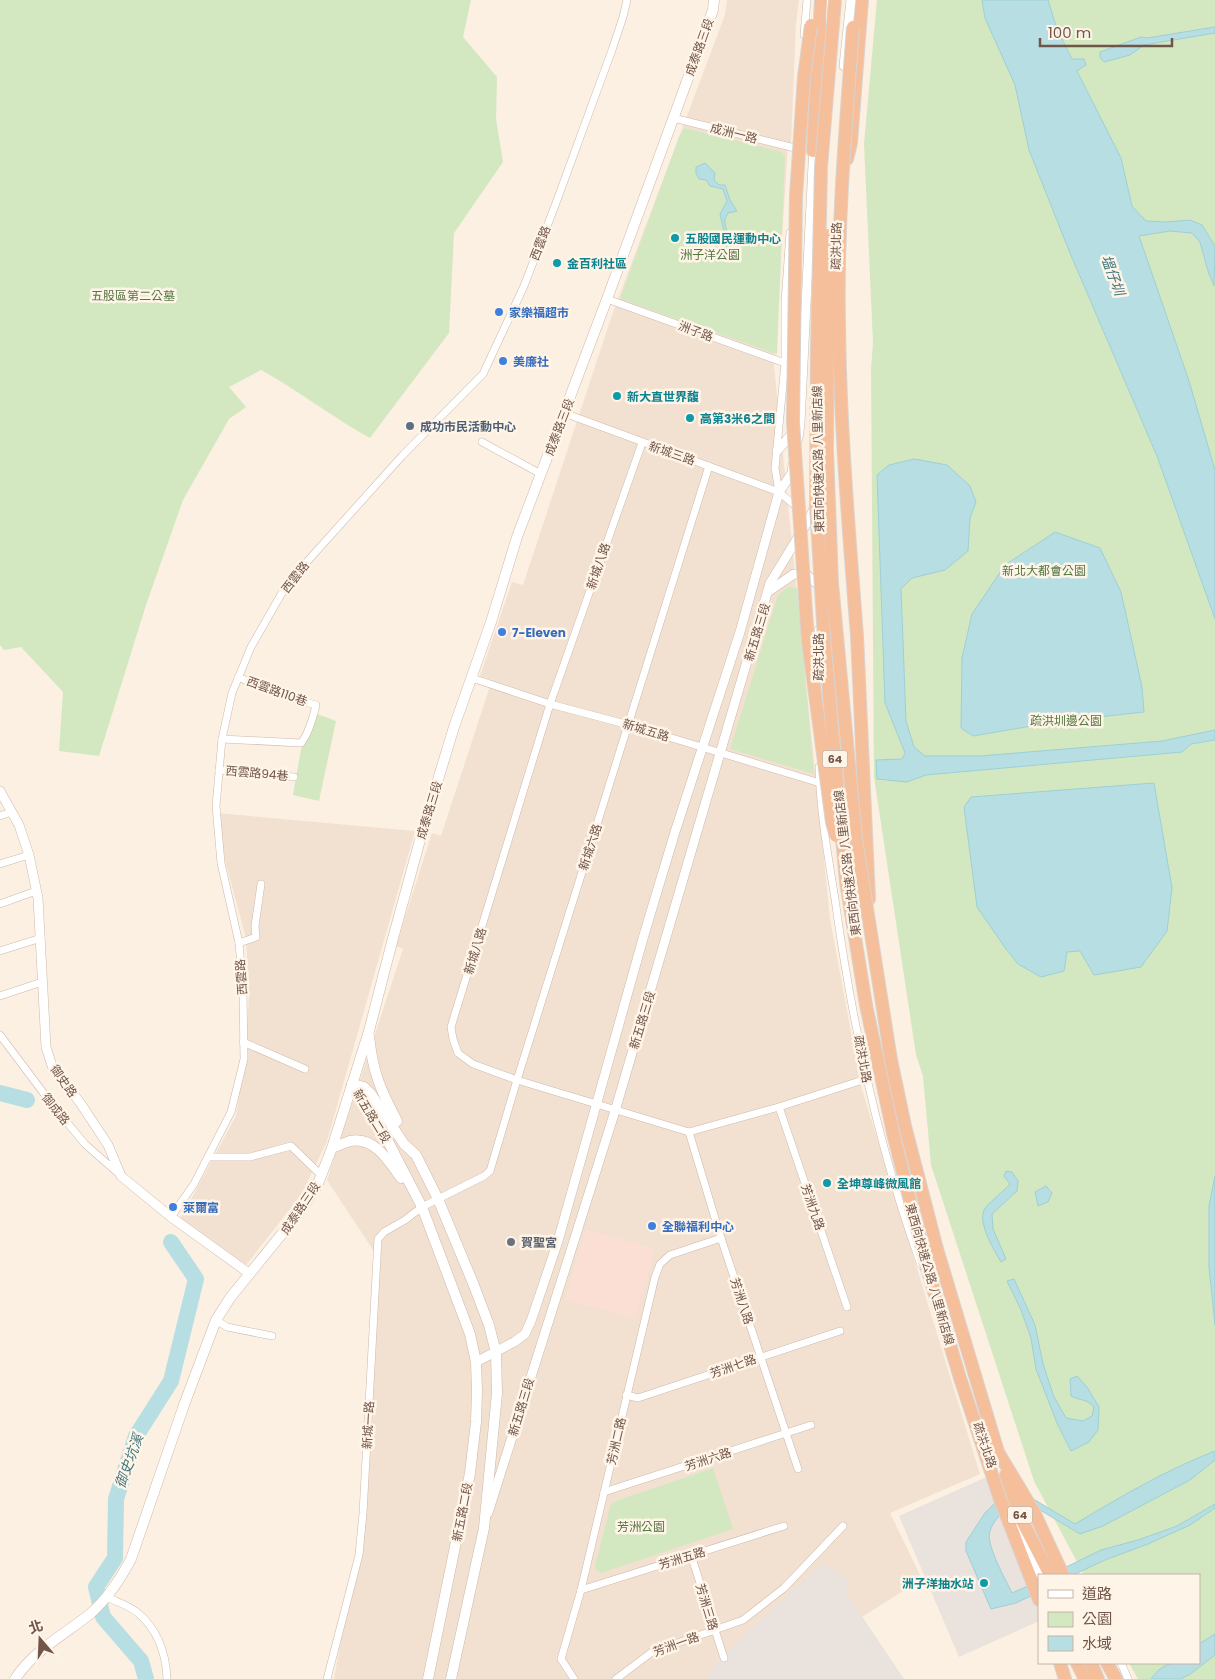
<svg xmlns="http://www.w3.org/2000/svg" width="1215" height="1679" font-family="Poppins,'Noto Sans TC',sans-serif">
	<rect width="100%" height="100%" fill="#fbf0e1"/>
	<g fill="#f2e1d0">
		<polygon points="727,0 799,0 796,23 791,143 788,143 774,366 830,919 861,1086 980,1474 890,1513 922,1579 764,1679 334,1679 358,1541 375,1253 327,1180 403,949 396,946 432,833 441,836 492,680 480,676 512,582 523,585 612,315 725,15"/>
		<polygon points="216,813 415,831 327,1141 301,1195 246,1265 178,1223 236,1116 245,1058 249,996 246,938 226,864"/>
	</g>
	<polygon fill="#fbdfd5" points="586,1229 655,1249 635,1319 565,1299"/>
	<g fill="#eae2dc">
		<polygon points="989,1476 1039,1589 1039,1621 959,1657 899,1516"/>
		<polygon points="823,1563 847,1578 847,1594 904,1679 706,1679 711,1669 777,1604"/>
	</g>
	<g fill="#d3e8c1">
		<path d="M0,0H471L463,37L497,77L496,119L503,162L454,233L449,333L370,438C332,417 299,391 261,370L229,387L246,407L229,419L183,500L146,605L99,756L59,751L63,692L21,647L4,650L0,645Z"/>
		<polygon points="877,0 1215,0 1215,1679 1138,1679 1129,1663 1199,1663 1199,1575 1084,1575 1034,1481 931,1165 923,1076 916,1055 874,777 871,369 873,343 864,144"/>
		<polygon points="684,128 782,152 785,157 777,354 620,299 679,137"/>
		<polygon points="788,587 797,588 814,774 730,749 778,595"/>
		<polygon points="317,714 336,721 319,801 293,795 302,744"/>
		<polygon points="713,1468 733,1529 601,1573 596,1570 595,1566 611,1504 616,1501"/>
	</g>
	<g fill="#b7dfe3" stroke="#9ecfd5">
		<polygon points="982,0 1048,0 1057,29 1072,59 1084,59 1086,65 1077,71 1121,158 1132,206 1146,221 1166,222 1190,220 1202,225 1215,246 1214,286 1208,271 1200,242 1192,233 1170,231 1139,236 1189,381 1215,470 1215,619 1157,456 1070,253 1029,150 1015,85 985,18"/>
		<polygon points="1215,27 1215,33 1144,45 1130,55 1104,62 1100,57 1100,52 1141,37 1147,38"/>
		<path d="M705,163L715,173L714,180L719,185H725L730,200L737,211L728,213C722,221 726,228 729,237L725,236L720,214L727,201L723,189L710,186L706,180L699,179L696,173V167Z"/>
		<polygon points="914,459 947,465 970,486 976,502 970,518 968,551 945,570 912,578 901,589 906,721 914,747 925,756 980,756 1162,741 1215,730 1215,740 1191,744 1182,752 926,775 907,782 877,779 876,760 902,759 905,753 885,703 877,475 889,465"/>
		<polygon points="1055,532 1100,548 1121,592 1142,687 1144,712 1080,719 1057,712 1049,723 973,736 961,728 962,658 972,614 1005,565"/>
		<polygon points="1154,783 1172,888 1167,931 1141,967 1094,975 1080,951 1067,952 1064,971 1041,977 1018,964 1006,949 977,907 964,807 971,797"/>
		<path d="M1006,1171L1012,1172L1018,1181L1017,1191L992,1214L993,1229L1006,1259L1001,1262C994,1250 978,1224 984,1210C986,1205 1005,1190 1010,1184L1004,1176Z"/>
		<polygon points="1215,1176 1215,1325 1209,1266 1209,1206"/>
		<polygon points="1046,1186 1052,1193 1048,1202 1038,1206 1035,1192"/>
		<path d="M1014,1279L1035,1325L1043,1364L1054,1397L1066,1418L1083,1421L1092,1416L1094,1407C1086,1398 1080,1401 1071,1396L1070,1379L1077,1376L1087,1387L1099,1407L1098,1430L1089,1442L1071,1451L1057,1423L1036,1369L1031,1338L1021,1310L1007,1281Z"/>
		<path d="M1215,1451V1460L1190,1480L1103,1526L1080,1534L1025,1501L1011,1502C1004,1510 993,1521 990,1531C985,1544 1006,1580 1012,1593L1039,1581V1592L1016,1603L991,1609L966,1551V1542L985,1513L998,1500L1007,1494H1025L1075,1524C1120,1497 1166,1470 1215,1451Z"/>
		<polygon points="1215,1504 1215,1508 1190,1525 1148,1544 1105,1560 1073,1575 1050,1575 1101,1550 1138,1540 1177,1526"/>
		<path d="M1215,1634V1655L1189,1675L1180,1679H1151C1165,1659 1177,1663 1199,1663V1644Z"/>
	</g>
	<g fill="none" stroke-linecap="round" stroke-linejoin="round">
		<g stroke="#b7dfe3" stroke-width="16">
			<polyline points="0,1093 27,1100"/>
			<polyline points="146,1679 141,1661 103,1617 96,1587 115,1558 116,1499 136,1436 171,1381 196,1279 171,1242"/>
		</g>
		<defs>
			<g id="minor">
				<polyline points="804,35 807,0"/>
				<polyline points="673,118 795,148"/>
				<polyline points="790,233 785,302 785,363 775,468 779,492 798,508"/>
				<polyline points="607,299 785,363"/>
				<polyline points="564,413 779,492"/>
				<polyline points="482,442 541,474"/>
				<polyline points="642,443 550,704 451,1027 453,1039 458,1053 473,1064 517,1080 689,1132 779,1107 866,1079"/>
				<polyline points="818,630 818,677"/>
				<polyline points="472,678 550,704 629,725 820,783"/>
				<path d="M222,739L301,743C309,733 313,718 316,705L282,696L238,677"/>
				<path d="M819,767C820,811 828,856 835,899C852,1024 878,1147 921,1265"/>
				<polyline points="219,770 294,777"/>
				<polyline points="0,816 11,812"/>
				<polyline points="0,864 29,855"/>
				<polyline points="0,904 36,891"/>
				<polyline points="239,943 256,937 255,926 261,884"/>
				<polyline points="0,951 41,938"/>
				<polyline points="0,996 42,982"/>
				<polyline points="0,1035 54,1107 85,1144 119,1174"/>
				<polyline points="243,1042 305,1069"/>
				<polyline points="779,1107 847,1307"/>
				<polyline points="689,1132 721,1238 798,1469"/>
				<polyline points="208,1157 250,1157 291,1146 321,1175"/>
				<polyline points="171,1217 194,1184 231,1112 244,1059 243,989 239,943 221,863 216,806 222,739 232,693 251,647 287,584 402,456 483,374 524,286 556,203 612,50 623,17 627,0"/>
				<polyline points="216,1320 227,1327 272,1336"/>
				<polyline points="626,1395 638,1398 840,1331"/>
				<polyline points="604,1492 811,1425"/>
				<polyline points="1017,1523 1040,1575"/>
				<polyline points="691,1555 724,1658"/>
				<polyline points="581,1590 784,1526"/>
				<path d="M107,1597C117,1602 130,1606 138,1613C158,1630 166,1654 167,1679"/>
				<polyline points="1121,1663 1128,1679"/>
				<polyline points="327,1679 359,1555 363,1513 378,1239 384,1232 405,1220 422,1207 484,1176 490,1171 517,1080 709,466"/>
				<polyline points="574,1679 561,1659 581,1590 655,1277 660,1264 670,1255 721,1238"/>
				<polyline points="616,1679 652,1652 743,1620 784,1588 843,1526"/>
			</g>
			<g id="tertiary">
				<polyline points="826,18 828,0"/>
				<polyline points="844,66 851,0"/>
				<polyline points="798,439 800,423 814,145"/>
				<polyline points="777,451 796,429"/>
				<polyline points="769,591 794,574 806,574 818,585"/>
				<polyline points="0,791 19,825 29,855 38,898 46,1047 52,1066 81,1104 108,1145 121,1176 171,1217 250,1274"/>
				<polyline points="476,1362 514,1342 525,1334 531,1321 558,1241 644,935 675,832 740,632 779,492 792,473 793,464"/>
				<polyline points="488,1513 615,1111 770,583 810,518 814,508"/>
			</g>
			<g id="secondary">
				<path d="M369,1036C373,1073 380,1089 397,1121"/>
				<polyline points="352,1084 364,1087 371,1094 404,1144 416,1155 438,1199 473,1283 489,1325 496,1353 497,1393 484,1528 451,1679"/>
				<polyline points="352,1084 377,1120 422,1207 470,1334 476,1362 477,1391 476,1422 470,1473 428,1679"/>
				<path d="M332,1148C337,1146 344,1143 350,1141C374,1136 389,1161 401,1178"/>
				<path d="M15,1679C33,1651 65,1634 90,1614C108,1598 120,1580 131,1559L184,1405L216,1320L230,1298L298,1214L317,1186L332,1148L369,1031L392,942L423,829L454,727L491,622L517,537L607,299L713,10L714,0"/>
			</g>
			<g id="trunk">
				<polyline points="813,151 821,0"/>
				<polyline points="847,159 851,143 862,0"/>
				<polyline points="857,636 869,899"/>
				<polyline points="998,1452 1034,1512 1063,1575"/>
				<polyline points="1006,1475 1020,1517 1050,1575"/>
				<polyline points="1000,1499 1039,1600"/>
				<polyline points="1060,1663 1065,1679"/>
				<polyline points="1077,1663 1085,1679"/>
				<polyline points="1091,1663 1098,1679"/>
				<polyline points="1107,1663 1116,1679"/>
			</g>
		</defs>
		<use href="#minor" stroke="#ceb9ac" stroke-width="8"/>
		<use href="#tertiary" stroke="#ceb9ac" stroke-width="10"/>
		<use href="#secondary" stroke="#d0b8a9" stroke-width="11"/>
		<use href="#trunk" stroke="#dad3d0" stroke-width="14"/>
		<use href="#minor" stroke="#fff" stroke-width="7"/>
		<use href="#tertiary" stroke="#fff" stroke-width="9"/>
		<use href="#secondary" stroke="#fff" stroke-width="10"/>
		<use href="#trunk" stroke="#f6bf9b" stroke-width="12"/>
		<defs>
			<g id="trunk-bridge">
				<polyline points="835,0 821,167 817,349 816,504 824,638 846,882 866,1005 893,1133 927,1268 960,1378 1000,1499"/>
				<polyline points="811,25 804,77 796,196 793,422 808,641 832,822 836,836"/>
				<path d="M853,27C846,125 837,224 839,322C840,427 849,532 857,636"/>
				<polyline points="828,235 827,451 832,583 856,839 891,1060 905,1126 937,1249 998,1452"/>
			</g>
		</defs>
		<use href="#trunk-bridge" stroke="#dad3d0" stroke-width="14" stroke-linecap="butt"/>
		<use href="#trunk-bridge" stroke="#f6bf9b" stroke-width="12"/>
	</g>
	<g fill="#0f9aa8" stroke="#fef4e7" stroke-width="2">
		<circle cx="675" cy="238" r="5"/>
		<circle cx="557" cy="263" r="5"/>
		<circle cx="617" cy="396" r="5"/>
		<circle cx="690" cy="418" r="5"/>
		<circle cx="827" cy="1183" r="5"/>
		<circle cx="984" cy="1583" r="5"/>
	</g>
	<g fill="#3f7fe0" stroke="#fef4e7" stroke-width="2">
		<circle cx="499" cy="312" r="5"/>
		<circle cx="503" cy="361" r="5"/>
		<circle cx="502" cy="632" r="5"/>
		<circle cx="173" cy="1207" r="5"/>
		<circle cx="652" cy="1226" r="5"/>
	</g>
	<circle fill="#5c6f8a" stroke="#fef4e7" stroke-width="2" cx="410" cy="426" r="5"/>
	<circle fill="#6b7280" stroke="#fef4e7" stroke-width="2" cx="511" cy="1242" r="5"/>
	<g text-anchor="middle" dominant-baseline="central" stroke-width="5" stroke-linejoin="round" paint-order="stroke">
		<g fill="#fef4e7" stroke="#9b8578" stroke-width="1">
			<rect x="822.5" y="750.5" width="25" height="17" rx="4"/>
			<rect x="1007.5" y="1506.5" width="25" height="17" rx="4"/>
		</g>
		<g font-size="11" font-weight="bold" fill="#715549">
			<text x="835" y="759">64</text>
			<text x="1020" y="1515">64</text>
		</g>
		<g font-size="12" fill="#715549" stroke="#fef4e7">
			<text transform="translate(699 47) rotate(-70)">成泰路三段</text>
			<text transform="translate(734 133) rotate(14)">成洲一路</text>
			<text transform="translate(540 243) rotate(-69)">西雲路</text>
			<text transform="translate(836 246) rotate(-89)">疏洪北路</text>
			<text transform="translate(696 331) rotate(20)">洲子路</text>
			<text transform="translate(559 427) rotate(-69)">成泰路三段</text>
			<text transform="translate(672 453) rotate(19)">新城三路</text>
			<text transform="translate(818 459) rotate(-91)">東西向快速公路 八里新店線</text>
			<text transform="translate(598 566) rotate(-71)">新城八路</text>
			<text transform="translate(295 577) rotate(-52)">西雲路</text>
			<text transform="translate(757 632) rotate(-73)">新五路三段</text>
			<text transform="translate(818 657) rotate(-90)">疏洪北路</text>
			<text transform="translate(277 691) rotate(20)">西雲路110巷</text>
			<text transform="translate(646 730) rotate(17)">新城五路</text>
			<text transform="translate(257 773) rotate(5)">西雲路94巷</text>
			<text transform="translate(429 810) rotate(-73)">成泰路三段</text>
			<text transform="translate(590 847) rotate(-72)">新城六路</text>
			<text transform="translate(847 863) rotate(-97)">東西向快速公路 八里新店線</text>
			<text transform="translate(475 951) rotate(-73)">新城八路</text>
			<text transform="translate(241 977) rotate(-94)">西雲路</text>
			<text transform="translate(642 1020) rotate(-73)">新五路三段</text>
			<text transform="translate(863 1059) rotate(79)">疏洪北路</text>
			<text transform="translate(64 1081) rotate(55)">御史路</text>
			<text transform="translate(56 1109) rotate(51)">御成路</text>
			<text transform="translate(372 1116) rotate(59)">新五路二段</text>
			<text transform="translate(813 1207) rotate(71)">芳洲九路</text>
			<text transform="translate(300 1208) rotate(-56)">成泰路三段</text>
			<text transform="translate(930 1274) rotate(74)">東西向快速公路 八里新店線</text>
			<text transform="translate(742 1301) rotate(72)">芳洲八路</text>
			<text transform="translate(733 1366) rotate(-19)">芳洲七路</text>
			<text transform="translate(521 1407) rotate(-73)">新五路三段</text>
			<text transform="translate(368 1425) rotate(-87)">新城一路</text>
			<text transform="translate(616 1441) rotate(-77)">芳洲二路</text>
			<text transform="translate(985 1445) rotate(71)">疏洪北路</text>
			<text transform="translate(708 1459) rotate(-18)">芳洲六路</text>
			<text transform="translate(462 1512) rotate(-79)">新五路二段</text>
			<text transform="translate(682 1558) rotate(-17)">芳洲五路</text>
			<text transform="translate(707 1607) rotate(73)">芳洲三路</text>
			<text transform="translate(676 1644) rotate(-20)">芳洲一路</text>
		</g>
		<g font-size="12" font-weight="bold" fill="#0d838f" stroke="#fef4e7" text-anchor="start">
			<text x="685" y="238">五股國民運動中心</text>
			<text x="567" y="263">金百利社區</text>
			<text x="627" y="396">新大直世界馥</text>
			<text x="700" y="418">高第3米6之間</text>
			<text x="837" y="1183">全坤尊峰微風館</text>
			<text x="974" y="1583" text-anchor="end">洲子洋抽水站</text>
		</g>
		<g font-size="12" fill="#547742" stroke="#fef4e7">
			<text x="710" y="254">洲子洋公園</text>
			<text x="133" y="295">五股區第二公墓</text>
			<text x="1044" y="570">新北大都會公園</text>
			<text x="1066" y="720">疏洪圳邊公園</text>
			<text x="641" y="1526">芳洲公園</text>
		</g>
		<g font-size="12" font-weight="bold" fill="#366cbe" stroke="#fef4e7" text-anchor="start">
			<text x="509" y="312">家樂福超市</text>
			<text x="513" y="361">美廉社</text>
			<text x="512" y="632">7-Eleven</text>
			<text x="183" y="1207">萊爾富</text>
			<text x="662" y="1226">全聯福利中心</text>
		</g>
		<g font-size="12" font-weight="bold" fill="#4e5e75" stroke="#fef4e7" text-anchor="start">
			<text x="420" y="426">成功市民活動中心</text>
		</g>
		<g font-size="12" font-weight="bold" fill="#5b616d" stroke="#fef4e7" text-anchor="start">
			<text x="521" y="1242">賀聖宮</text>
		</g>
		<g font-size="14" font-style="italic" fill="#41777d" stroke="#fef4e7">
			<text transform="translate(1113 275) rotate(70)">塭仔圳</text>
			<text transform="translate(129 1461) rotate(-70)">御史坑溪</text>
		</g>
	</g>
	<rect x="1038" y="1574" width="162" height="90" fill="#fef4e7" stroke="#c6b4a8"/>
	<rect x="1048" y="1590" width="25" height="8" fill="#ffffff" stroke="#c6b4a8"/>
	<text x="1082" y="1599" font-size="15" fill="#715549">道路</text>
	<rect x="1048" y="1612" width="25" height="15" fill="#d3e8c1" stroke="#c6b4a8"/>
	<text x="1082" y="1624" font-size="15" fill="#715549">公園</text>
	<rect x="1048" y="1636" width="25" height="15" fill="#b7dfe3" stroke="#c6b4a8"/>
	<text x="1082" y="1649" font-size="15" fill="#715549">水域</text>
	<g transform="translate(40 1639) rotate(341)" stroke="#fef4e7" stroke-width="4" paint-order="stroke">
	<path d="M0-4L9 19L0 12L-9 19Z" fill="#715549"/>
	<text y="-8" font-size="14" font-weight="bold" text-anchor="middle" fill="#715549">北</text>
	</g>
	<path d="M1040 38v8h132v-8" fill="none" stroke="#715549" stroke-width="2.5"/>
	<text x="1048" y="38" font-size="15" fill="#715549" stroke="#fef4e7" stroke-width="4" paint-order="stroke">100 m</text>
</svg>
